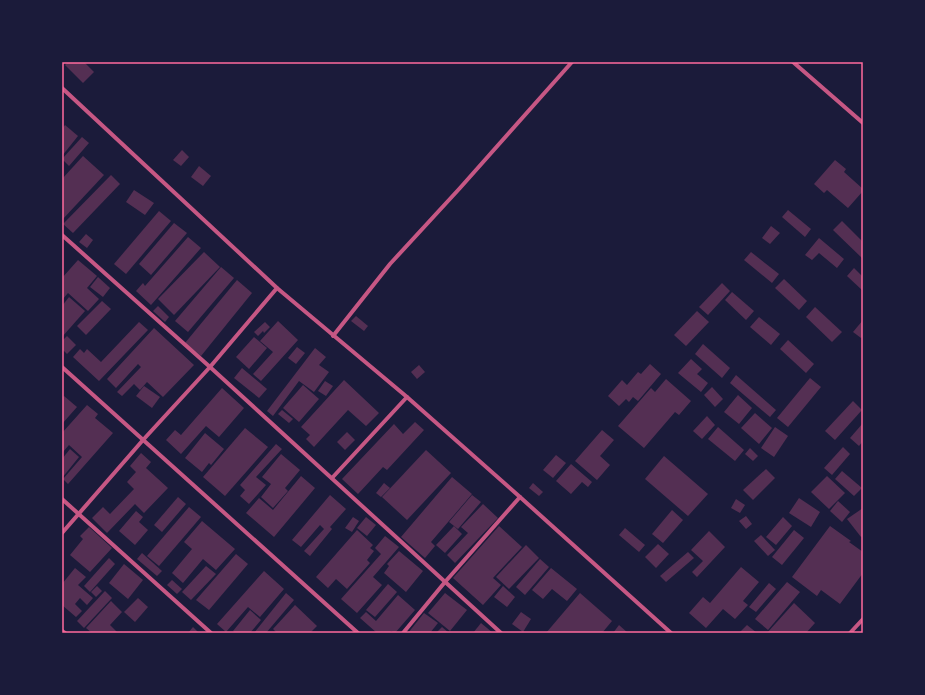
<svg xmlns="http://www.w3.org/2000/svg" width="925" height="695" font-family="'DejaVu Sans',sans-serif">
	<rect width="100%" height="100%" fill="#1b1b3a"/>
	<g fill="#542f53">
		<polygon points="68,62 84,62 94,72 83,83 65,65"/>
		<polygon points="65,125 78,136 62,156 62,129"/>
		<polygon points="82,137 89,143 69,166 62,159"/>
		<polygon points="182,150 189,157 181,166 173,160"/>
		<polygon points="83,156 104,175 62,220 62,179"/>
		<polygon points="835,160 846,169 844,172 863,189 863,191 848,208 827,190 824,193 814,184"/>
		<polygon points="199,166 211,176 203,186 191,177"/>
		<polygon points="111,175 120,184 73,233 63,224"/>
		<polygon points="134,190 154,203 145,215 126,202"/>
		<polygon points="788,210 811,229 805,237 782,217"/>
		<polygon points="159,211 171,221 126,274 114,264"/>
		<polygon points="842,221 863,242 863,259 833,230"/>
		<polygon points="174,223 187,233 151,275 139,264"/>
		<polygon points="771,226 780,233 770,244 762,238"/>
		<polygon points="86,234 93,240 87,248 79,242"/>
		<polygon points="188,237 201,248 151,305 136,291 143,283 145,286"/>
		<polygon points="819,238 844,259 837,268 819,253 812,260 805,255"/>
		<polygon points="204,252 220,267 174,315 158,299"/>
		<polygon points="751,252 779,274 772,283 744,260"/>
		<polygon points="78,260 97,276 87,288 99,299 88,311 68,293 62,300 62,278"/>
		<polygon points="221,267 234,278 188,332 175,321"/>
		<polygon points="854,268 863,277 863,291 847,276"/>
		<polygon points="98,277 110,288 103,297 90,287"/>
		<polygon points="784,279 807,301 799,310 775,288"/>
		<polygon points="237,280 252,293 201,356 185,343"/>
		<polygon points="722,283 730,291 708,315 699,307"/>
		<polygon points="732,292 754,311 746,320 725,300"/>
		<polygon points="69,297 85,311 62,337 62,306"/>
		<polygon points="102,301 111,309 86,335 77,326"/>
		<polygon points="158,306 169,317 165,322 153,311"/>
		<polygon points="815,307 842,332 832,342 806,317"/>
		<polygon points="697,311 709,322 686,346 674,335"/>
		<polygon points="356,316 368,326 364,331 351,321"/>
		<polygon points="759,317 780,334 771,345 750,327"/>
		<polygon points="863,320 863,336 861,338 853,332"/>
		<polygon points="278,321 298,340 261,381 253,374 273,352 260,341"/>
		<polygon points="139,322 148,330 99,381 73,357 80,349 84,353 87,349 101,362"/>
		<polygon points="265,322 270,327 264,333 263,331 258,336 254,332"/>
		<polygon points="154,328 194,365 163,397 147,382 140,390 134,384 122,396 117,392 141,367 138,364 116,388 107,379"/>
		<polygon points="67,336 76,345 67,354 62,349 62,341"/>
		<polygon points="254,337 267,348 249,369 236,357"/>
		<polygon points="788,340 814,364 806,373 780,349"/>
		<polygon points="703,344 730,368 722,378 695,354"/>
		<polygon points="297,347 305,353 296,364 288,358"/>
		<polygon points="315,348 326,357 319,365 329,372 314,392 299,381 273,416 267,411"/>
		<polygon points="691,359 702,369 697,374 708,383 701,392 678,373"/>
		<polygon points="650,364 661,374 638,401 633,397 629,402 626,399 619,406 608,396 622,380 627,385 638,372 641,374"/>
		<polygon points="419,365 425,372 417,379 411,372"/>
		<polygon points="242,368 267,389 259,398 234,378"/>
		<polygon points="736,375 776,410 770,417 730,383"/>
		<polygon points="810,378 821,387 788,427 777,418"/>
		<polygon points="666,379 691,401 679,415 675,412 644,448 618,426 651,388 655,392"/>
		<polygon points="344,380 379,413 366,426 348,410 314,447 306,439 310,435 301,427"/>
		<polygon points="325,381 333,386 326,396 318,391"/>
		<polygon points="303,385 319,399 299,422 283,408"/>
		<polygon points="144,386 160,397 152,408 136,396"/>
		<polygon points="712,387 723,399 715,407 704,395"/>
		<polygon points="222,388 244,408 219,437 206,426 181,454 166,440 175,430 181,435"/>
		<polygon points="738,395 752,408 739,424 724,412"/>
		<polygon points="64,396 77,407 62,424 62,398"/>
		<polygon points="853,401 862,410 835,440 825,431"/>
		<polygon points="87,405 98,414 95,418 113,433 68,484 63,479 82,457 69,445 62,453 62,433"/>
		<polygon points="282,410 293,419 289,423 278,414"/>
		<polygon points="755,413 772,428 759,444 741,428"/>
		<polygon points="707,416 715,425 702,439 693,431"/>
		<polygon points="415,422 424,430 387,470 383,467 358,494 342,479 394,424 403,434"/>
		<polygon points="863,423 863,441 859,446 850,438"/>
		<polygon points="718,427 744,450 735,461 708,439"/>
		<polygon points="775,427 788,436 774,457 761,448"/>
		<polygon points="245,428 268,447 225,496 203,477"/>
		<polygon points="602,430 614,440 600,456 610,465 597,480 575,461"/>
		<polygon points="347,432 355,440 345,450 337,442"/>
		<polygon points="205,433 224,449 211,465 209,463 202,472 185,458"/>
		<polygon points="276,444 282,449 256,477 266,485 249,504 240,496 245,490 240,485"/>
		<polygon points="843,447 850,454 832,475 824,468"/>
		<polygon points="750,448 758,456 753,461 745,454"/>
		<polygon points="70,449 79,457 62,478 62,459"/>
		<polygon points="426,450 451,473 407,520 382,497"/>
		<polygon points="141,453 151,462 146,468 168,488 144,513 135,504 107,533 92,518 103,507 110,514 134,489 127,482 136,472 130,466"/>
		<polygon points="281,454 300,470 285,488 288,491 273,508 261,497 271,484 262,477"/>
		<polygon points="556,455 566,463 553,478 543,470"/>
		<polygon points="664,456 708,494 688,516 645,479"/>
		<polygon points="571,464 592,482 588,487 582,482 571,494 556,481"/>
		<polygon points="766,469 775,478 753,500 743,490"/>
		<polygon points="842,471 862,488 854,496 835,479"/>
		<polygon points="301,476 315,488 274,537 246,513 259,498 273,510"/>
		<polygon points="827,476 845,493 829,509 811,492"/>
		<polygon points="452,477 472,494 431,542 435,546 425,558 401,537"/>
		<polygon points="384,483 390,488 381,497 376,493"/>
		<polygon points="533,483 543,492 539,496 529,488"/>
		<polygon points="330,495 346,509 330,527 332,529 310,556 304,551 324,529 320,525 301,547 292,540"/>
		<polygon points="472,495 481,502 458,529 449,522"/>
		<polygon points="178,497 186,504 162,532 154,525"/>
		<polygon points="799,498 820,512 811,527 789,513"/>
		<polygon points="736,499 745,505 740,513 731,508"/>
		<polygon points="838,501 850,512 842,522 830,511"/>
		<polygon points="483,504 498,518 455,563 447,555 468,533 461,527"/>
		<polygon points="189,507 201,517 159,566 147,556"/>
		<polygon points="863,508 863,536 861,537 847,519"/>
		<polygon points="672,510 683,520 663,543 652,534"/>
		<polygon points="136,511 143,517 139,522 148,530 135,545 119,531"/>
		<polygon points="746,516 752,524 746,529 739,521"/>
		<polygon points="353,517 359,521 352,532 345,528"/>
		<polygon points="366,517 376,525 367,536 357,528"/>
		<polygon points="783,517 792,526 776,545 766,537"/>
		<polygon points="202,521 235,549 216,570 203,559 183,583 172,573 192,549 184,542"/>
		<polygon points="454,526 462,534 445,553 436,545"/>
		<polygon points="499,526 522,547 493,578 501,585 483,605 453,578"/>
		<polygon points="830,526 851,541 849,542 863,552 863,573 840,604 821,590 817,596 792,577"/>
		<polygon points="89,527 112,548 90,572 70,555 83,539 80,536"/>
		<polygon points="625,528 645,545 639,552 619,535"/>
		<polygon points="357,530 373,545 370,548 374,551 367,560 370,563 347,589 336,579 328,588 316,577"/>
		<polygon points="794,530 804,538 782,565 772,557"/>
		<polygon points="709,531 725,547 697,577 692,572 703,561 691,550"/>
		<polygon points="761,535 775,550 768,556 754,541"/>
		<polygon points="385,536 399,547 373,577 382,585 357,613 341,599 381,554 375,548"/>
		<polygon points="658,544 669,554 656,568 645,557"/>
		<polygon points="526,545 539,558 509,589 496,577"/>
		<polygon points="399,551 423,571 406,592 384,573 389,566 387,564"/>
		<polygon points="688,552 694,558 666,582 660,576"/>
		<polygon points="142,553 162,571 157,576 137,559"/>
		<polygon points="236,554 248,564 209,610 196,600"/>
		<polygon points="109,558 115,564 90,592 84,586"/>
		<polygon points="540,559 549,567 525,595 516,587"/>
		<polygon points="124,564 143,580 128,599 109,583"/>
		<polygon points="206,566 216,574 191,600 182,592"/>
		<polygon points="741,567 759,582 743,601 748,605 735,619 723,609 706,628 689,613 703,597 710,603"/>
		<polygon points="75,568 86,577 78,585 93,598 87,605 80,598 75,604 82,611 76,617 62,605 62,584"/>
		<polygon points="551,568 577,589 567,601 552,589 543,599 532,590"/>
		<polygon points="264,571 284,589 260,617 248,607 226,632 217,624"/>
		<polygon points="172,580 182,589 177,594 167,585"/>
		<polygon points="787,582 800,592 768,630 755,619"/>
		<polygon points="769,583 776,589 756,612 749,607"/>
		<polygon points="388,584 397,592 375,617 366,610"/>
		<polygon points="97,586 102,591 96,597 91,592"/>
		<polygon points="503,586 515,597 507,607 494,597"/>
		<polygon points="105,591 112,598 84,628 77,621"/>
		<polygon points="286,593 294,600 266,633 254,633"/>
		<polygon points="445,593 467,610 450,631 428,613"/>
		<polygon points="580,593 612,621 602,633 546,633"/>
		<polygon points="398,595 415,610 395,633 391,631 390,633 377,633 360,618 366,612 376,621"/>
		<polygon points="138,598 148,607 135,622 124,612"/>
		<polygon points="111,601 122,612 110,625 118,633 92,633 86,628"/>
		<polygon points="794,603 815,623 806,633 767,633"/>
		<polygon points="295,605 317,626 310,633 277,633 273,629"/>
		<polygon points="250,610 261,620 250,633 236,633 233,631"/>
		<polygon points="521,612 531,619 523,632 512,624"/>
		<polygon points="424,613 438,623 430,633 408,633"/>
		<polygon points="481,623 493,633 473,633"/>
		<polygon points="619,625 628,633 613,633"/>
		<polygon points="747,625 757,633 739,633"/>
		<polygon points="193,627 199,633 188,633"/>
		<polygon points="442,627 449,633 436,633"/>
	</g>
	<g fill="none" stroke-linecap="round" stroke-linejoin="round">
		<g stroke="#c65784" stroke-width="4">
			<polyline points="793,62 863,123"/>
			<polyline points="62,88 277,288 407,397 520,497 671,633"/>
			<polyline points="62,235 210,367 501,633"/>
			<polyline points="333,336 390,264 460,188 572,62"/>
			<polyline points="62,367 358,633"/>
			<polyline points="332,478 407,397"/>
			<polyline points="62,499 211,633"/>
			<polyline points="62,533 143,440 210,367 277,288"/>
			<polyline points="62,631 65,633"/>
			<polyline points="403,633 445,582 520,497"/>
			<polyline points="850,633 863,619"/>
		</g>
	</g>
	<rect width="925" height="695" fill="none" stroke="#1b1b3a" stroke-width="126"/>
	<rect x="63" y="63" width="799" height="569" fill="none" stroke="#ff6b9d" stroke-width="1.5"/>
</svg>
